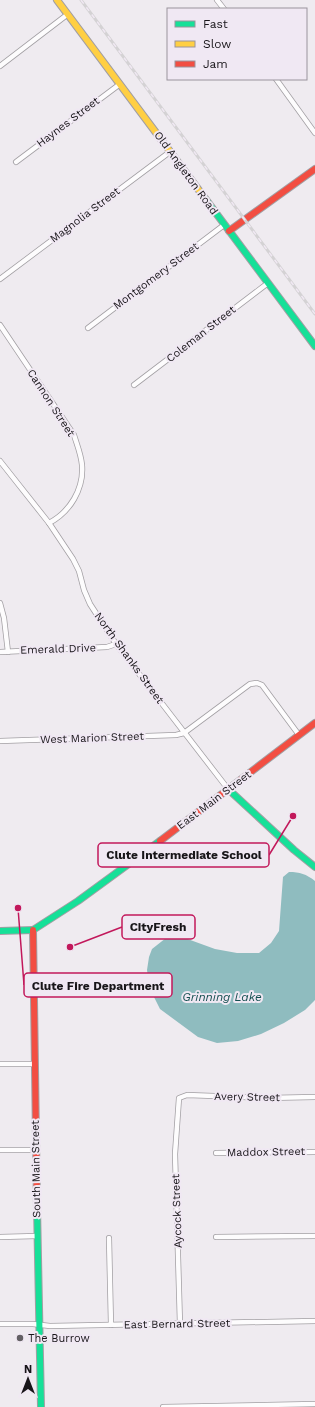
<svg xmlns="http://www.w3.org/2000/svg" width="315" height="1407" font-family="'Work Sans',sans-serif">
	<rect width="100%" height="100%" fill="#efebf0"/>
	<path fill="#8fbcbf" d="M289,872C300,872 306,874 315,881V1000L305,1010L284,1023L261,1034L238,1041L217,1043L198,1037L160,1009L150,989L147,970L149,957L152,949L166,938L182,937L215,949L237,953H259L271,943L279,931L283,877Z"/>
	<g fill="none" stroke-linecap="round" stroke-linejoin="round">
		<defs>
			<g id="street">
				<polyline points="217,0 224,9"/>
				<polyline points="0,66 68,14"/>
				<polyline points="276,79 315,133"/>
				<polyline points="16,162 120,84"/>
				<polyline points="0,279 171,151"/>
				<path d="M0,325L74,435C77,445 81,454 82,465C84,489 70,512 49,523"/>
				<polyline points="88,328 224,225"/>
				<polyline points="134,385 268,283"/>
				<polyline points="0,461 49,523 73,559 79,571 84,590 90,604 116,644 228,789"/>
				<polyline points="0,603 4,618 8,652"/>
				<polyline points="0,652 107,647 116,644"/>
				<polyline points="0,741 176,735 184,733 250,684 257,683 262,685 299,735"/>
				<polyline points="0,1064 35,1064"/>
				<polyline points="0,1150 35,1150"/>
				<polyline points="216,1153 315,1152"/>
				<polyline points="0,1237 37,1236"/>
				<polyline points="216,1237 315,1236"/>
				<polyline points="109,1238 111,1325"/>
				<polyline points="0,1324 33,1324 50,1326 315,1321"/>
				<polyline points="180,1324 175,1154 179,1098 187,1095 267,1098 315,1097"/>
				<polyline points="163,1407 315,1404"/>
			</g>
			<g id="fast">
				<polyline points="201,193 315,346"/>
				<polyline points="228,789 294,850 315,867"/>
				<polyline points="33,930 78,901 160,841"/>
				<polyline points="0,931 33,930"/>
				<polyline points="37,1207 41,1407"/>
			</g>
			<polyline id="slow" points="57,0 201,193"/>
			<g id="jam">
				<polyline points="229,231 315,169"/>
				<polyline points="160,841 315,723"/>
				<polyline points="33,930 37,1207"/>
			</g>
		</defs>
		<use href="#street" stroke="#a29fa3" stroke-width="6"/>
		<use href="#fast" stroke="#a29fa3" stroke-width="8"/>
		<use href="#slow" stroke="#a29fa3" stroke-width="8"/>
		<use href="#jam" stroke="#a29fa3" stroke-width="8"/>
		<use href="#street" stroke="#fdfcfd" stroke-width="4.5"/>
		<use href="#fast" stroke="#16e098" stroke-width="6"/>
		<use href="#slow" stroke="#ffcf43" stroke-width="6"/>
		<use href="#jam" stroke="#f24e42" stroke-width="6"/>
		<defs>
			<polyline id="rail" points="81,0 315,314"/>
		</defs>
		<use href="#rail" stroke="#d4d2d4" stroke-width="3"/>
		<use href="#rail" stroke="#f0e8f3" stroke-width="1.5" stroke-dasharray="4.5" stroke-linecap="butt"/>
	</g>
	<circle fill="#636064" stroke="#f0e8f3" stroke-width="1.5" cx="20" cy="1338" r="4"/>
	<g text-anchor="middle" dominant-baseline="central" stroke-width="4" stroke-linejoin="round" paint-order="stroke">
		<g font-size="11" fill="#181519" stroke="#f0e8f3">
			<text transform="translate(68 122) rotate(-37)">Haynes Street</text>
			<text transform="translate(186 173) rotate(54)">Old Angleton Road</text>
			<text transform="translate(85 215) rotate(-37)">Magnolia Street</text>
			<text transform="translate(156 276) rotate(-37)">Montgomery Street</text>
			<text transform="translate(201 334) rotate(-38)">Coleman Street</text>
			<text transform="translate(51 403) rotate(57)">Cannon Street</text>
			<text transform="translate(58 649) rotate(-2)">Emerald Drive</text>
			<text transform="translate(129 658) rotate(54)">North Shanks Street</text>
			<text transform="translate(92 738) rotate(-2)">West Marion Street</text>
			<text transform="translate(214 800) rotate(-37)">East Main Street</text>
			<text transform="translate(247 1097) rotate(1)">Avery Street</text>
			<text transform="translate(266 1152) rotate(-1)">Maddox Street</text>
			<text transform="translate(36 1169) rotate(-91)">South Main Street</text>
			<text transform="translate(177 1211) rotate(-92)">Aycock Street</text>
			<text transform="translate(177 1324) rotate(-1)">East Bernard Street</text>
		</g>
		<g font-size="11" fill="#181519" stroke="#f0e8f3" text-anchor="start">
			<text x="28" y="1338">The Burrow</text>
		</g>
		<g font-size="12" font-style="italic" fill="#144f50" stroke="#f0e8f3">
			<text x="222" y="997">Grinning Lake</text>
		</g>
	</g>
	<path fill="none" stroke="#c2185b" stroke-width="1.5" d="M293 816L269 855M70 947L122 927M18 908L24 985"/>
	<g fill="#c2185b" stroke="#f0e8f3" stroke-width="1.5">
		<circle cx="293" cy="816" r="4"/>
		<circle cx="70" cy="947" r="4"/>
		<circle cx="18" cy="908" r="4"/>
	</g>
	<g fill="#f0e8f3" stroke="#c2185b" stroke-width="1.5">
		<rect x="98" y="843" width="171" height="24" rx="4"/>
		<rect x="122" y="915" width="73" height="24" rx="4"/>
		<rect x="24" y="973" width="148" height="24" rx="4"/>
	</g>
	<g font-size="12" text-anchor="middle" font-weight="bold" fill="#181519">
		<text x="184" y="859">Clute Intermediate School</text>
		<text x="158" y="931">CityFresh</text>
		<text x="98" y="990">Clute Fire Department</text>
	</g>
	<rect x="167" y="8" width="140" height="72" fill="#f0e8f3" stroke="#9a949c"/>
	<rect x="175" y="21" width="20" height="6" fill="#16e098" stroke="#9a949c"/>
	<text x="203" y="28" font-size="12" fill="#181519">Fast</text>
	<rect x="175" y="41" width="20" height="6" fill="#ffcf43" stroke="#9a949c"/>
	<text x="203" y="48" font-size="12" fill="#181519">Slow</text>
	<rect x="175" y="61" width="20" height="6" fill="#f24e42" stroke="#9a949c"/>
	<text x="203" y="68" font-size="12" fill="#181519">Jam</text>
	<g transform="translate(28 1379)" stroke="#f0e8f3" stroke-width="3" paint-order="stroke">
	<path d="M0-3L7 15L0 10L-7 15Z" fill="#181519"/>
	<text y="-6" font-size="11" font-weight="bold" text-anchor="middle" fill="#181519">N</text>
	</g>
</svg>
